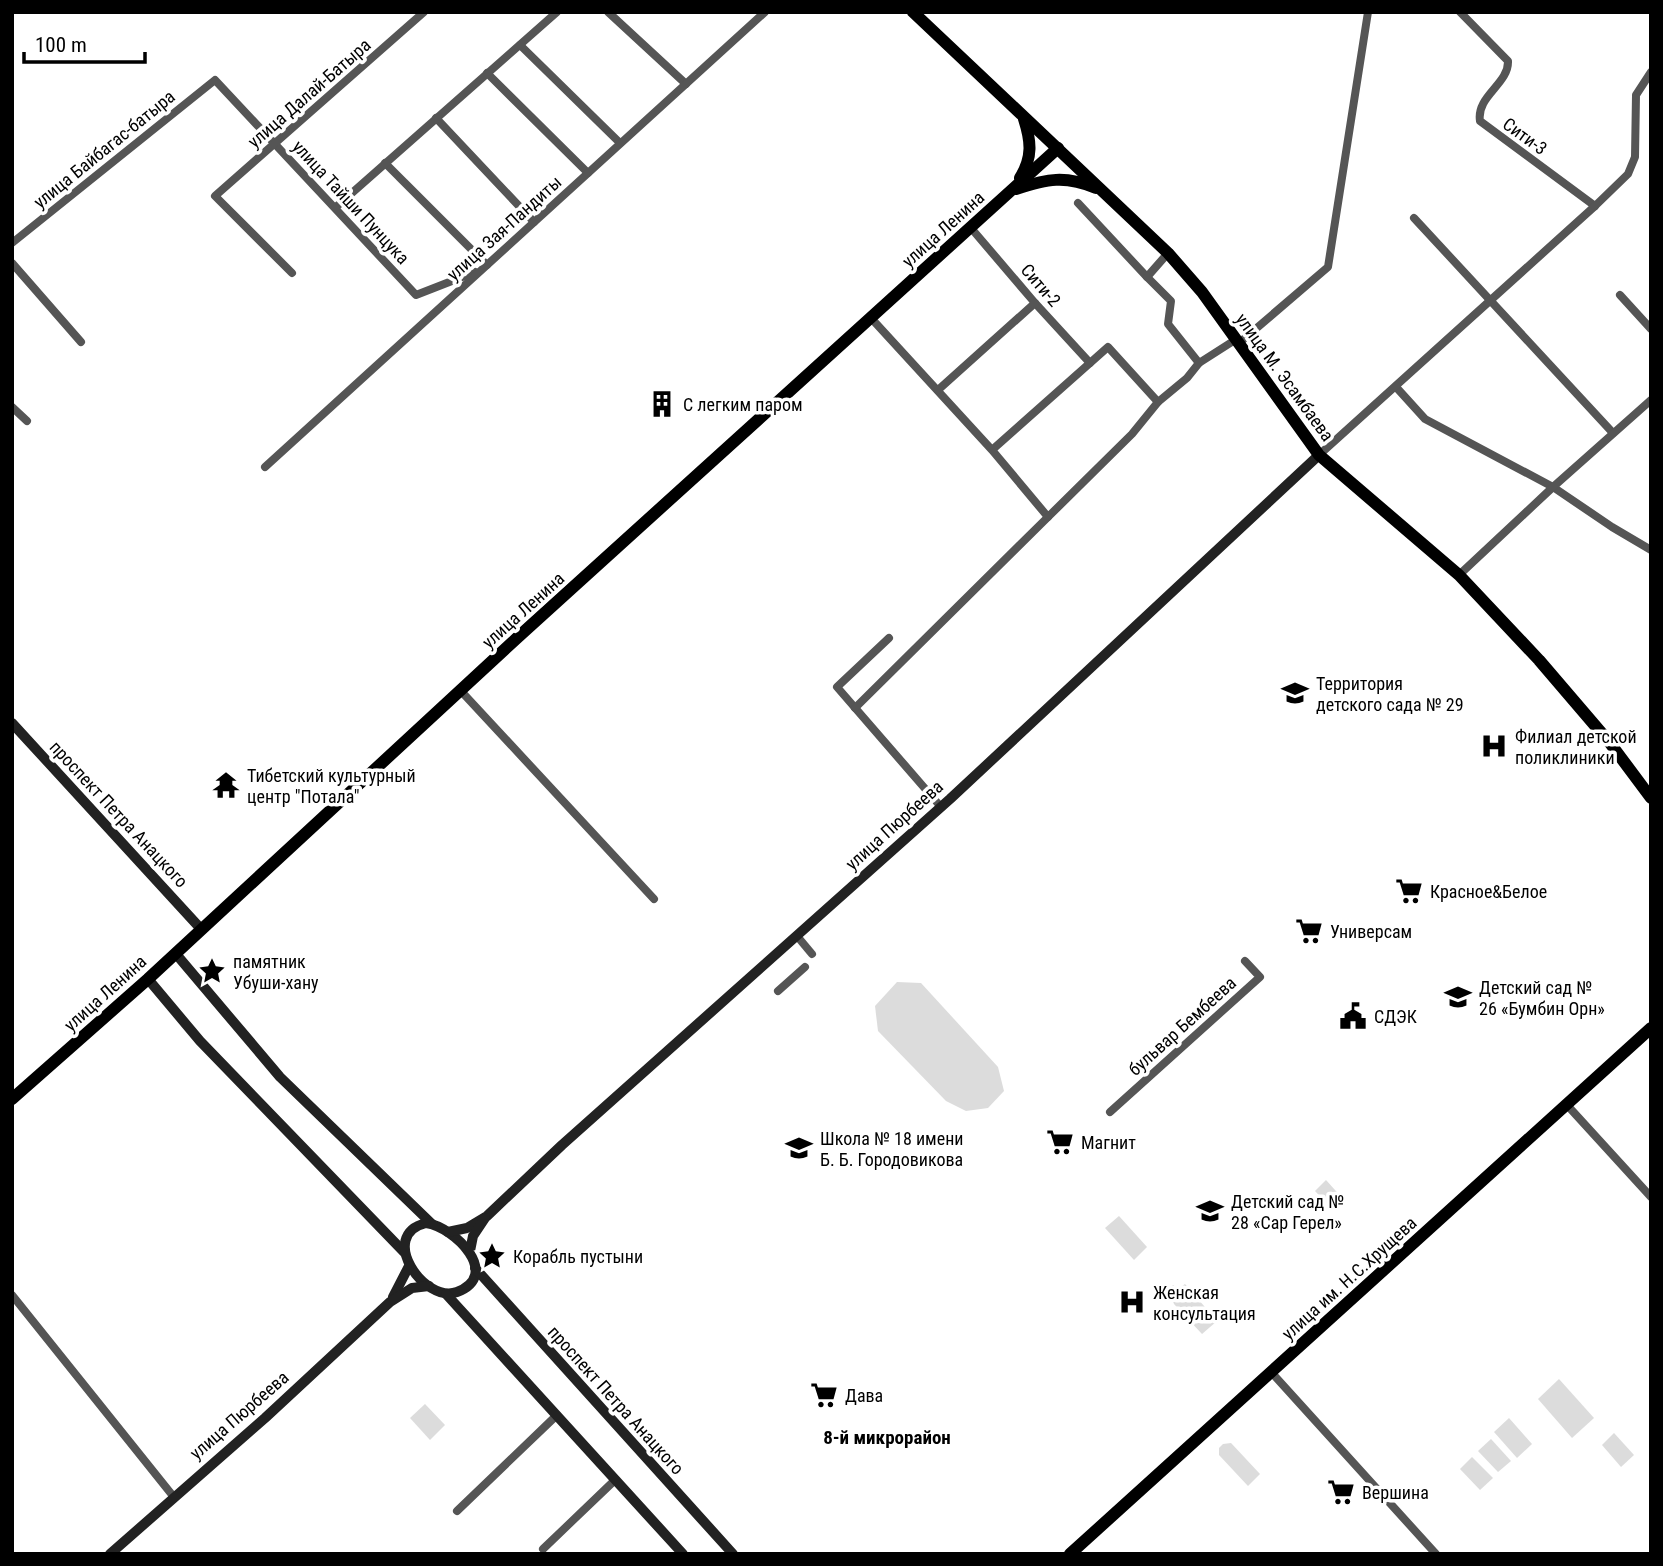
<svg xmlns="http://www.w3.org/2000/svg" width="1663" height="1566" font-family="'Roboto Condensed',sans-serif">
	<rect width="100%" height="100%" fill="#fff"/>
	<g fill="#dcdcdc">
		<polygon points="897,982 921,983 998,1067 1004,1091 988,1108 966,1111 946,1101 878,1031 875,1006"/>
		<polygon points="1326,1180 1344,1200 1333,1210 1315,1191"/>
		<polygon points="1119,1216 1147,1247 1134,1260 1105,1228"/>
		<polygon points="1185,1284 1217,1321 1202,1334 1174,1304 1168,1290 1173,1285 1178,1289"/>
		<polygon points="1559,1379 1594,1418 1572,1438 1538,1399"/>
		<polygon points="425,1404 445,1425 430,1440 410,1418"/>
		<polygon points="1509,1418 1532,1444 1517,1458 1494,1432"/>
		<polygon points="1614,1433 1634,1455 1621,1467 1602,1445"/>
		<polygon points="1491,1439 1511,1461 1498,1472 1478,1451"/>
		<polygon points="1231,1443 1260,1474 1248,1486 1219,1455 1219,1448 1223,1444"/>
		<polygon points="1472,1457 1493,1478 1480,1490 1460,1469"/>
	</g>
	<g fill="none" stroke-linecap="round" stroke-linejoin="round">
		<g stroke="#555" stroke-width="8">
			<polyline points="608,12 686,84"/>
			<path d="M1460,12L1508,61C1509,84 1476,96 1480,121L1595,206"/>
			<polyline points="520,45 620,143"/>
			<polyline points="487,73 588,173"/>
			<polyline points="436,118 534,222"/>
			<polyline points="385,163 487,265"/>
			<polyline points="1078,203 1147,277 1168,253"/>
			<polyline points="336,207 557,12"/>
			<polyline points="1414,218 1613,433"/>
			<polyline points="971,228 1035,303 1090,363"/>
			<polyline points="12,243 215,80 416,295 475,272"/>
			<polyline points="12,263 81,342"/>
			<polyline points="292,273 215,196 424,12"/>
			<polyline points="1147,277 1171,301 1168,324 1199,363 1235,340"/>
			<polyline points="1620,295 1651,329"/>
			<polyline points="871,318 992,450 1048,517 1132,434 1158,402 1108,347 992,450"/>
			<polyline points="1238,344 1328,267 1368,12"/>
			<polyline points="1396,387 1425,419 1553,487 1612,527 1651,550"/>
			<polyline points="938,390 1035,303"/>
			<polyline points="1158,402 1187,378 1199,363"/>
			<polyline points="12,407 27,421"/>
			<polyline points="1319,455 1595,206 1628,174 1635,157 1636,95 1651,72"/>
			<polyline points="265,467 765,12"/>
			<polyline points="1459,575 1553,487 1651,400"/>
			<polyline points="889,638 837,687 941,807"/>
			<polyline points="460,690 654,899"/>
			<polyline points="855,708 1048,517"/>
			<polyline points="797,936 812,954"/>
			<polyline points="778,991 805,967"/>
			<polyline points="1567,1105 1651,1197"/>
			<polyline points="1110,1112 1260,977 1245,961"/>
			<polyline points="12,1295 173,1496"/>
			<polyline points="1271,1372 1436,1554"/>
			<polyline points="457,1511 557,1415"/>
			<polyline points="543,1549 615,1480"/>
		</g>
		<g stroke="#222" stroke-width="10">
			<polyline points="12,723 201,929"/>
			<polyline points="176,954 280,1077 432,1224"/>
			<polyline points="148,979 200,1041 404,1252"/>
			<path d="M426,1223C455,1227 502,1275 457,1292C424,1304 377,1235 426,1223Z"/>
			<polyline points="448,1232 467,1228 487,1216 562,1145 950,799 1319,455"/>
			<polyline points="470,1251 473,1236 485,1218"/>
			<polyline points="475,1268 733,1554"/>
			<polyline points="446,1294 683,1554"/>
			<polyline points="393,1297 409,1266"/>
			<polyline points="110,1554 265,1418 390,1302 412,1288 429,1286"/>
		</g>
		<g stroke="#000" stroke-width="12">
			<polyline points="913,12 1168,253 1202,292 1319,455 1459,575 1539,660 1610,743 1651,798"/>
			<path d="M1020,178C1033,157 1031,141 1024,119"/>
			<path d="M1016,189C1047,179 1065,175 1096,188"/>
			<polyline points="12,1099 148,979 517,638 1058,148"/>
			<polyline points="1070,1554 1651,1028"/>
		</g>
	</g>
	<defs>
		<symbol id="building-bare" viewBox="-9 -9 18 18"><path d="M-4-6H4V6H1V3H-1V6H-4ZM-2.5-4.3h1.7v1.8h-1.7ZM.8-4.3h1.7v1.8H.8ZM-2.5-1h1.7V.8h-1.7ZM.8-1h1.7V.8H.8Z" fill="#000" stroke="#fff" stroke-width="2.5" paint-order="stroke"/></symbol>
		<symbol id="school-bare" viewBox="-9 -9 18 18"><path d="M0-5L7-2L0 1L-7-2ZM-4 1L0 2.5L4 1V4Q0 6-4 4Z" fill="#000" stroke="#fff" stroke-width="2.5" paint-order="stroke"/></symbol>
		<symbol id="hospital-bare" viewBox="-9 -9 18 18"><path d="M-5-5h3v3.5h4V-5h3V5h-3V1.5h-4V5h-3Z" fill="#000" stroke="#fff" stroke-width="2.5" paint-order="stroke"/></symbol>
		<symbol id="temple-bare" viewBox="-9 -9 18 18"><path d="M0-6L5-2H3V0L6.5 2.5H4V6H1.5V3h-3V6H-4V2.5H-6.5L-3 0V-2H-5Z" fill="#000" stroke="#fff" stroke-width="2.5" paint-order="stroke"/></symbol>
		<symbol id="supermarket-bare" viewBox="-9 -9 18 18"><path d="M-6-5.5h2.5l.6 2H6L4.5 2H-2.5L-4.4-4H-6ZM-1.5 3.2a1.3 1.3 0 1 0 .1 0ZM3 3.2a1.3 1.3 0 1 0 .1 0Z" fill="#000" stroke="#fff" stroke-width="2.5" paint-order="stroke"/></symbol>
		<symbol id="sight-bare" viewBox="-9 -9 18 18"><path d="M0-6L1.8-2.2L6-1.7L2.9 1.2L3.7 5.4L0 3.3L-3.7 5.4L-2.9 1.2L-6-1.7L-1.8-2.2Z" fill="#000" stroke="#fff" stroke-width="2.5" paint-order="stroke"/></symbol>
		<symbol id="civic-bare" viewBox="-9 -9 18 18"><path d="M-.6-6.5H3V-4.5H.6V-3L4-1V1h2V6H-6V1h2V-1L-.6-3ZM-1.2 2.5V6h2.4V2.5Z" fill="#000" stroke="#fff" stroke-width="2.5" paint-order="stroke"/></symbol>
	</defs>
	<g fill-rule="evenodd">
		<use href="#building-bare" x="643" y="385" width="38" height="38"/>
		<use href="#school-bare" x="1276" y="674" width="38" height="38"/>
		<use href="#hospital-bare" x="1475" y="727" width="38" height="38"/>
		<use href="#temple-bare" x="207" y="766" width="38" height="38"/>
		<use href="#supermarket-bare" x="1390" y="872" width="38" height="38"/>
		<use href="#supermarket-bare" x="1290" y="912" width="38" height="38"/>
		<use href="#sight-bare" x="193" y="952" width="38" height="38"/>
		<use href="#school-bare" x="1439" y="978" width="38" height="38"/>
		<use href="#civic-bare" x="1334" y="997" width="38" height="38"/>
		<use href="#supermarket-bare" x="1041" y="1123" width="38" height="38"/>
		<use href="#school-bare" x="780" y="1129" width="38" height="38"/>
		<use href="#school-bare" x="1191" y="1192" width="38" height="38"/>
		<use href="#sight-bare" x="473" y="1237" width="38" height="38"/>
		<use href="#hospital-bare" x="1113" y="1283" width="38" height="38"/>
		<use href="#supermarket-bare" x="805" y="1376" width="38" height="38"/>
		<use href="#supermarket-bare" x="1322" y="1473" width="38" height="38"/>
	</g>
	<g text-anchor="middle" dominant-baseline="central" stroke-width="7" stroke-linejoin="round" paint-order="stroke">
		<g font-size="18" fill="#000" stroke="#fff">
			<text transform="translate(309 93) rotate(-41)">улица Далай-Батыра</text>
			<text transform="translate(1525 136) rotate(36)">Сити-3</text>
			<text transform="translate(104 149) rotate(-39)">улица Байбагас-батыра</text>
			<text transform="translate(351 202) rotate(47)">улица Тайши Пунцука</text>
			<text transform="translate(504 228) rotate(-42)">улица Зая-Пандиты</text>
			<text transform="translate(943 229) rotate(-42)">улица Ленина</text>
			<text transform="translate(1041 285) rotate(49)">Сити-2</text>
			<text transform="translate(1285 377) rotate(54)">улица М. Эсамбаева</text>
			<text transform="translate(523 610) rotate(-42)">улица Ленина</text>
			<text transform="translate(119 814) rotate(47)">проспект Петра Анацкого</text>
			<text transform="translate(894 825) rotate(-42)">улица Пюрбеева</text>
			<text transform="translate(105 993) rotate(-42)">улица Ленина</text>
			<text transform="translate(1182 1026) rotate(-42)">бульвар Бембеева</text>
			<text transform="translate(1349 1278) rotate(-42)">улица им. Н.С.Хрущева</text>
			<text transform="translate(616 1400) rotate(48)">проспект Петра Анацкого</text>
			<text transform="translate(239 1415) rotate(-41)">улица Пюрбеева</text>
		</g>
		<g font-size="18" fill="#000" stroke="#fff" text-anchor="start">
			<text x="683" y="404">С легким паром</text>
			<text x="1316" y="683">Территория<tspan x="1316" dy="21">детского сада № 29</tspan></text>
			<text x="1515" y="736">Филиал детской<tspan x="1515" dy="21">поликлиники</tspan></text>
			<text x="247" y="775">Тибетский культурный<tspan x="247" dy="21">центр "Потала"</tspan></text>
			<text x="1430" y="891">Красное&amp;Белое</text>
			<text x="1330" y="931">Универсам</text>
			<text x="233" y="961">памятник<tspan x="233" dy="21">Убуши-хану</tspan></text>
			<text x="1479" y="987">Детский сад №<tspan x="1479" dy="21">26 «Бумбин Орн»</tspan></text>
			<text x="1374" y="1016">СДЭК</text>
			<text x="820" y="1138">Школа № 18 имени<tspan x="820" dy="21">Б. Б. Городовикова</tspan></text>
			<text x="1081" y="1142">Магнит</text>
			<text x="1231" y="1201">Детский сад №<tspan x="1231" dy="21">28 «Сар Герел»</tspan></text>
			<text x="513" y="1256">Корабль пустыни</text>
			<text x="1153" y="1292">Женская<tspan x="1153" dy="21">консультация</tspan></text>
			<text x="845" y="1395">Дава</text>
			<text x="1362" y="1492">Вершина</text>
		</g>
		<g font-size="19" font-weight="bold" fill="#000" stroke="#fff">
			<text x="887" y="1437">8-й микрорайон</text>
		</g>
	</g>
	<rect width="1663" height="1566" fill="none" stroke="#000000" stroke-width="28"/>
	<path d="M24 52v10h121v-10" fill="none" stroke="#000000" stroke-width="3.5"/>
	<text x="35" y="52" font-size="21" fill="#000000" stroke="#ffffff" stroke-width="5" paint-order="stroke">100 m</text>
</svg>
